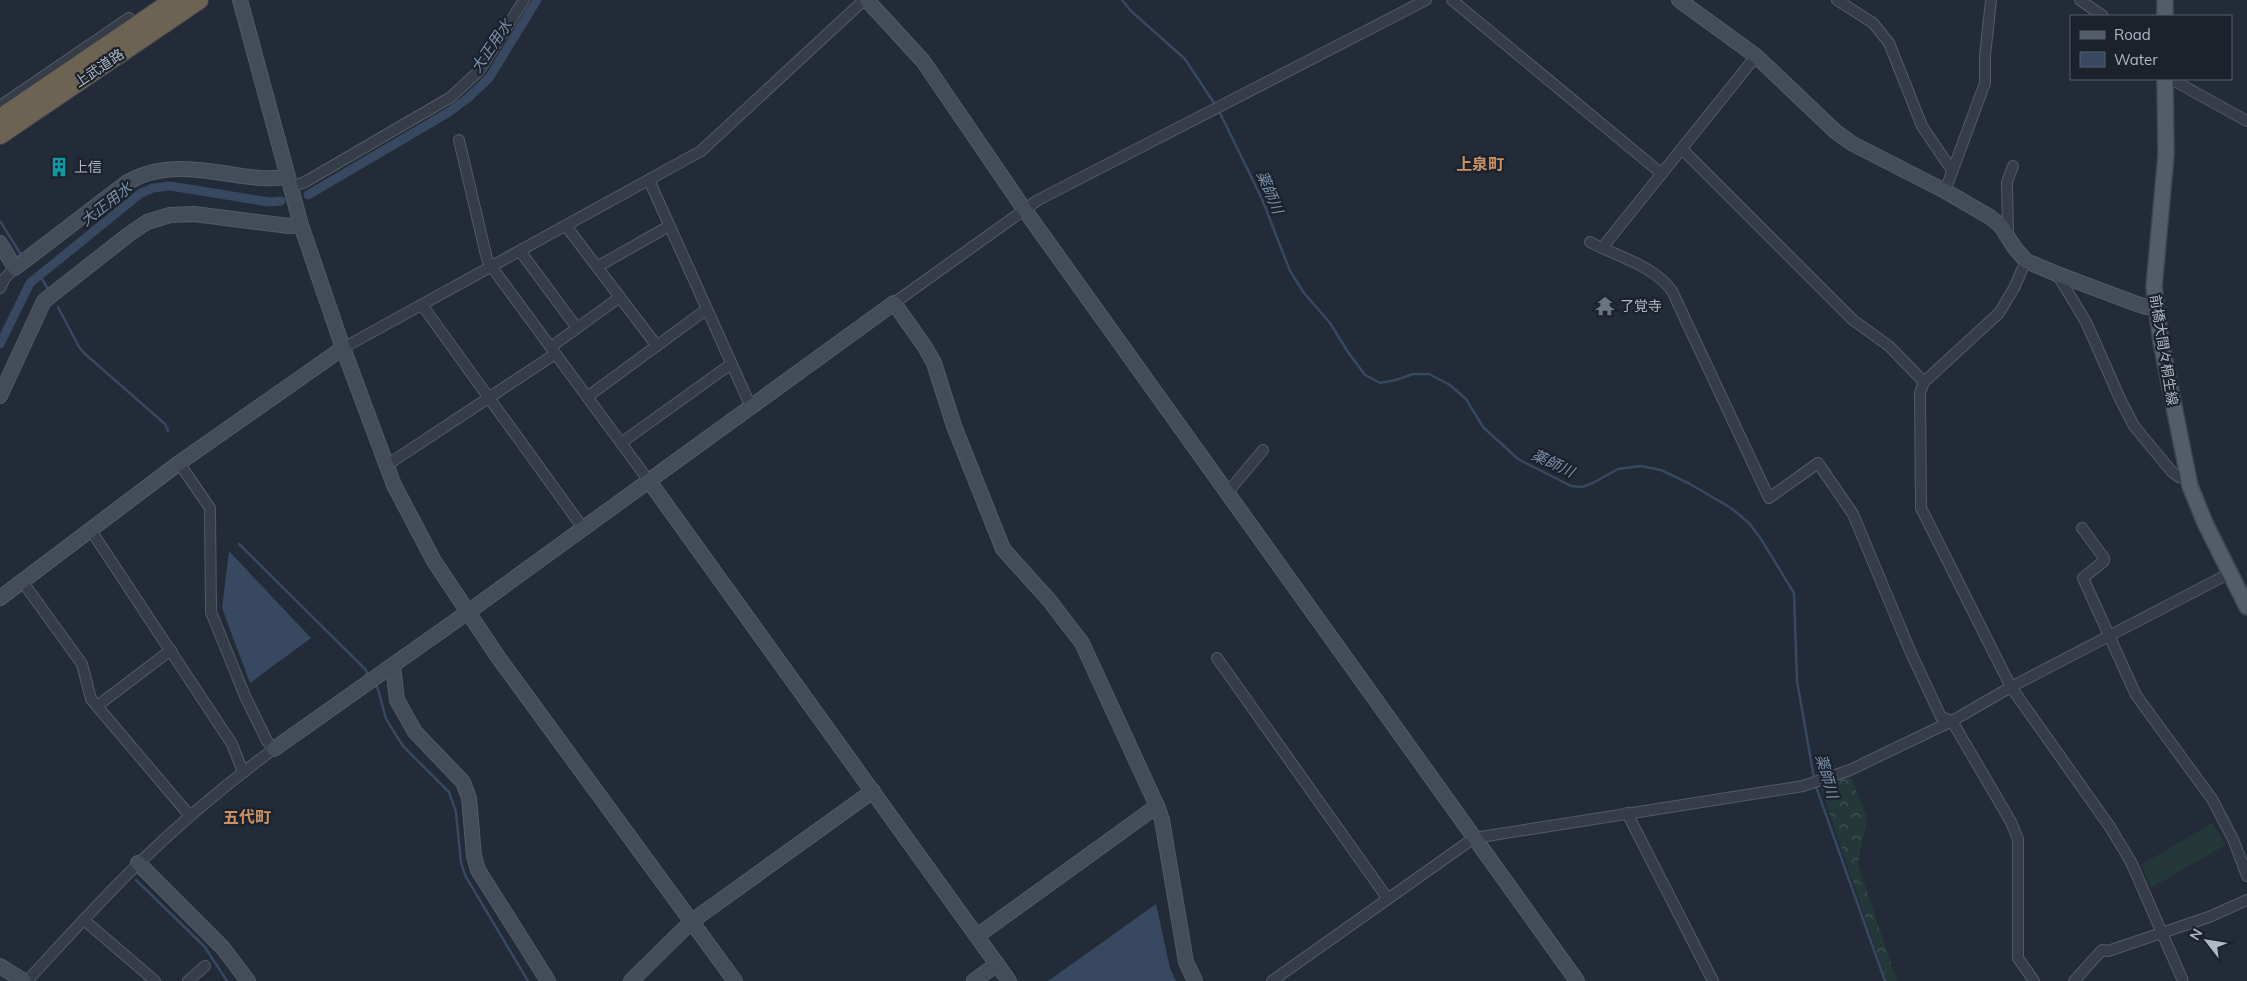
<svg xmlns="http://www.w3.org/2000/svg" width="2247" height="981" font-family="Mulish,'Noto Sans JP',sans-serif">
	<defs>
		<pattern id="forest-crowns" width="20" height="18" patternUnits="userSpaceOnUse" patternTransform="scale(1.25)"><rect width="20" height="18" fill="#253839"/><path d="M2 6a3 3 0 1 1 6 0M12 15a3 3 0 1 1 6 0" fill="none" stroke="#425354"/></pattern>
	</defs>
	<rect width="100%" height="100%" fill="#222b37"/>
	<polygon fill="#253839" points="2212,823 2226,845 2151,888 2141,865"/>
	<polygon fill="url(#forest-crowns)" points="1850,775 1867,817 1858,865 1897,981 1887,981 1820,786"/>
	<g fill="#384860">
		<polygon points="229,551 311,638 250,683 222,608"/>
		<polygon points="1156,904 1170,968 1176,981 1048,981"/>
	</g>
	<g fill="none" stroke-linecap="round" stroke-linejoin="round">
		<g stroke="#384860" stroke-width="2.5">
			<polyline points="1122,0 1131,11 1185,59 1216,106"/>
			<polyline points="1219,111 1262,199 1290,271 1304,293 1330,323 1348,352 1365,375 1380,383 1396,380 1413,374 1429,374 1450,385 1466,399 1483,427 1518,459 1571,486 1582,487 1593,483 1618,469 1640,466 1661,470 1690,484 1731,508 1749,523 1761,539 1794,593 1797,681 1814,778"/>
			<polyline points="0,221 20,253"/>
			<polyline points="42,279 48,289"/>
			<polyline points="58,307 79,347 84,353 165,424 168,431"/>
			<polyline points="239,544 365,669 369,676"/>
			<polyline points="374,683 378,689 386,719 403,746 449,792 456,812 461,863 466,877 528,981"/>
			<polyline points="1815,784 1885,981"/>
			<polyline points="136,880 204,946 227,981"/>
		</g>
		<g stroke="#384860" stroke-width="9">
			<polyline points="308,195 449,112 468,98 489,78 537,0"/>
			<polyline points="0,344 30,283 141,193 153,188 170,186 269,202 281,201"/>
		</g>
		<defs>
			<g id="street">
				<polyline points="1452,0 1662,174"/>
				<polyline points="1837,0 1873,23 1889,43 1922,126 1951,169"/>
				<polyline points="2080,0 2103,16"/>
				<polyline points="2171,79 2247,121"/>
				<polyline points="0,106 129,18 135,27"/>
				<polyline points="459,140 487,259 491,266 649,481"/>
				<polyline points="1682,149 1853,320 1889,346 1924,382"/>
				<polyline points="649,180 751,407"/>
				<polyline points="291,187 305,182 451,97 479,71 524,0"/>
				<polyline points="1945,191 1985,83 1985,56 1991,0"/>
				<polyline points="566,226 657,346"/>
				<polyline points="2008,236 2007,182 2013,166"/>
				<path d="M1590,242C1618,257 1653,265 1672,291L1769,498L1818,463L1853,514L1911,653L1941,717L1952,721L2011,822L2018,839V958L2034,981"/>
				<polyline points="1602,248 1756,56"/>
				<polyline points="520,251 577,328"/>
				<polyline points="2026,261 2014,288 1999,313 1924,382 1920,393 1921,508 2011,687 2110,827 2131,862 2183,981"/>
				<polyline points="597,267 669,226"/>
				<polyline points="2057,274 2086,322 2121,401 2134,426 2172,472 2179,477 2188,478"/>
				<polyline points="0,288 5,278 15,268"/>
				<polyline points="894,303 1038,200 1426,0"/>
				<polyline points="422,305 583,528"/>
				<polyline points="551,347 620,297"/>
				<polyline points="343,348 701,151 864,0"/>
				<polyline points="587,397 707,309"/>
				<polyline points="621,443 731,364"/>
				<polyline points="387,465 555,354"/>
				<polyline points="1228,492 1263,450"/>
				<polyline points="2082,528 2104,558 2104,561 2083,578 2136,695 2212,799 2233,839 2247,876"/>
				<polyline points="90,529 232,744 243,772"/>
				<polyline points="22,581 82,664 91,699 190,816"/>
				<polyline points="1217,658 1388,899"/>
				<polyline points="97,706 171,650"/>
				<polyline points="1627,813 1713,981"/>
				<polyline points="84,920 155,981"/>
				<path d="M27,981C63,942 99,902 137,865C180,823 226,784 274,749L267,741L245,696L211,612L210,508L179,463"/>
				<polyline points="188,981 205,966"/>
				<polyline points="1272,981 1474,838 1803,786 1850,770 1952,721 2011,687 2230,573"/>
				<polyline points="2074,981 2102,950 2108,951 2209,917 2247,900"/>
			</g>
			<g id="secondary">
				<polyline points="240,0 301,225 343,348 394,485 434,561 498,657 735,981"/>
				<polyline points="867,0 923,61 1024,209 1577,981"/>
				<polyline points="1679,0 1756,56 1836,132 1853,144 1945,191 1990,217 2001,226 2014,247 2026,261 2057,274 2137,304 2147,307 2156,306"/>
				<path d="M0,243L15,268L126,183C163,161 202,170 242,176C258,178 273,180 288,176"/>
				<polyline points="0,396 44,301 128,235 147,222 170,215 194,214 289,226 301,225"/>
				<polyline points="649,481 1009,981"/>
				<polyline points="0,598 179,463 343,348"/>
				<polyline points="393,666 397,700 415,732 463,782 469,798 474,856 478,870 548,981"/>
				<polyline points="274,749 468,612 894,303 925,347 934,363 954,426 1003,549 1049,600 1082,643 1157,806 1162,820 1186,962 1195,981"/>
				<polyline points="138,863 223,948 248,981"/>
				<polyline points="977,936 1157,806"/>
				<polyline points="0,966 24,981"/>
				<polyline points="631,981 692,921 873,791"/>
				<polyline points="974,981 997,964"/>
			</g>
			<g id="primary">
				<polyline points="2165,0 2165,16"/>
				<polyline points="2165,79 2166,155 2154,287 2161,342 2190,486 2205,523 2247,607"/>
			</g>
			<g id="highway">
				<polyline points="0,118 174,0"/>
				<polyline points="0,135 199,0"/>
			</g>
		</defs>
		<use href="#street" stroke="#535b65" stroke-width="12"/>
		<use href="#secondary" stroke="#535b65" stroke-width="16"/>
		<use href="#primary" stroke="#3f4651" stroke-width="18"/>
		<use href="#highway" stroke="#404852" stroke-width="20"/>
		<use href="#street" stroke="#363d48" stroke-width="10"/>
		<use href="#secondary" stroke="#444c5a" stroke-width="14"/>
		<use href="#primary" stroke="#535c68" stroke-width="15"/>
		<use href="#highway" stroke="#6d6353" stroke-width="18"/>
	</g>
	<defs>
		<symbol id="building-bare" viewBox="-9 -9 18 18"><path d="M-4-6H4V6H1V3H-1V6H-4ZM-2.5-4.3h1.7v1.8h-1.7ZM.8-4.3h1.7v1.8H.8ZM-2.5-1h1.7V.8h-1.7ZM.8-1h1.7V.8H.8Z" fill="#0f9aa8" stroke="#1b222c" stroke-width="2.5" paint-order="stroke"/></symbol>
		<symbol id="temple-bare" viewBox="-9 -9 18 18"><path d="M0-6L5-2H3V0L6.5 2.5H4V6H1.5V3h-3V6H-4V2.5H-6.5L-3 0V-2H-5Z" fill="#6b7280" stroke="#1b222c" stroke-width="2.5" paint-order="stroke"/></symbol>
	</defs>
	<g fill-rule="evenodd">
		<use href="#building-bare" x="45" y="153" width="28" height="28"/>
		<use href="#temple-bare" x="1591" y="292" width="28" height="28"/>
	</g>
	<g text-anchor="middle" dominant-baseline="central" stroke-width="4.5" stroke-linejoin="round" paint-order="stroke">
		<g font-size="14" fill="#b0b8c4" stroke="#1b222c">
			<text transform="translate(99 68) rotate(-34)">上武道路</text>
			<text transform="translate(2164 350) rotate(81)">前橋大間々桐生線</text>
		</g>
		<g font-size="14" fill="#b0b8c4" stroke="#1b222c" text-anchor="start">
			<text x="74" y="167">上信</text>
			<text x="1620" y="306">了覚寺</text>
		</g>
		<g font-size="15" font-style="italic" fill="#7a8eaa" stroke="#1b222c">
			<text transform="translate(491 46) rotate(-56)">大正用水</text>
			<text transform="translate(1270 192) rotate(67)">薬師川</text>
			<text transform="translate(106 204) rotate(-38)">大正用水</text>
			<text transform="translate(1553 463) rotate(25)">薬師川</text>
			<text transform="translate(1827 776) rotate(74)">薬師川</text>
		</g>
		<g font-size="16" font-weight="bold" fill="#cc9263" stroke="#1b222c">
			<text x="1480" y="164">上泉町</text>
			<text x="247" y="817">五代町</text>
		</g>
	</g>
	<rect x="2070" y="15" width="162" height="65" fill="#1b222c" stroke="#575e69"/>
	<rect x="2080" y="31" width="25" height="8" fill="#535c68" stroke="#575e69"/>
	<text x="2114" y="40" font-size="15" fill="#b0b8c4">Road</text>
	<rect x="2080" y="52" width="25" height="15" fill="#384860" stroke="#575e69"/>
	<text x="2114" y="65" font-size="15" fill="#b0b8c4">Water</text>
	<g transform="translate(2207 941) rotate(301)" stroke="#1b222c" stroke-width="4" paint-order="stroke">
	<path d="M0-4L9 19L0 12L-9 19Z" fill="#b0b8c4"/>
	<text y="-8" font-size="14" font-weight="bold" text-anchor="middle" fill="#b0b8c4">N</text>
	</g>
</svg>
